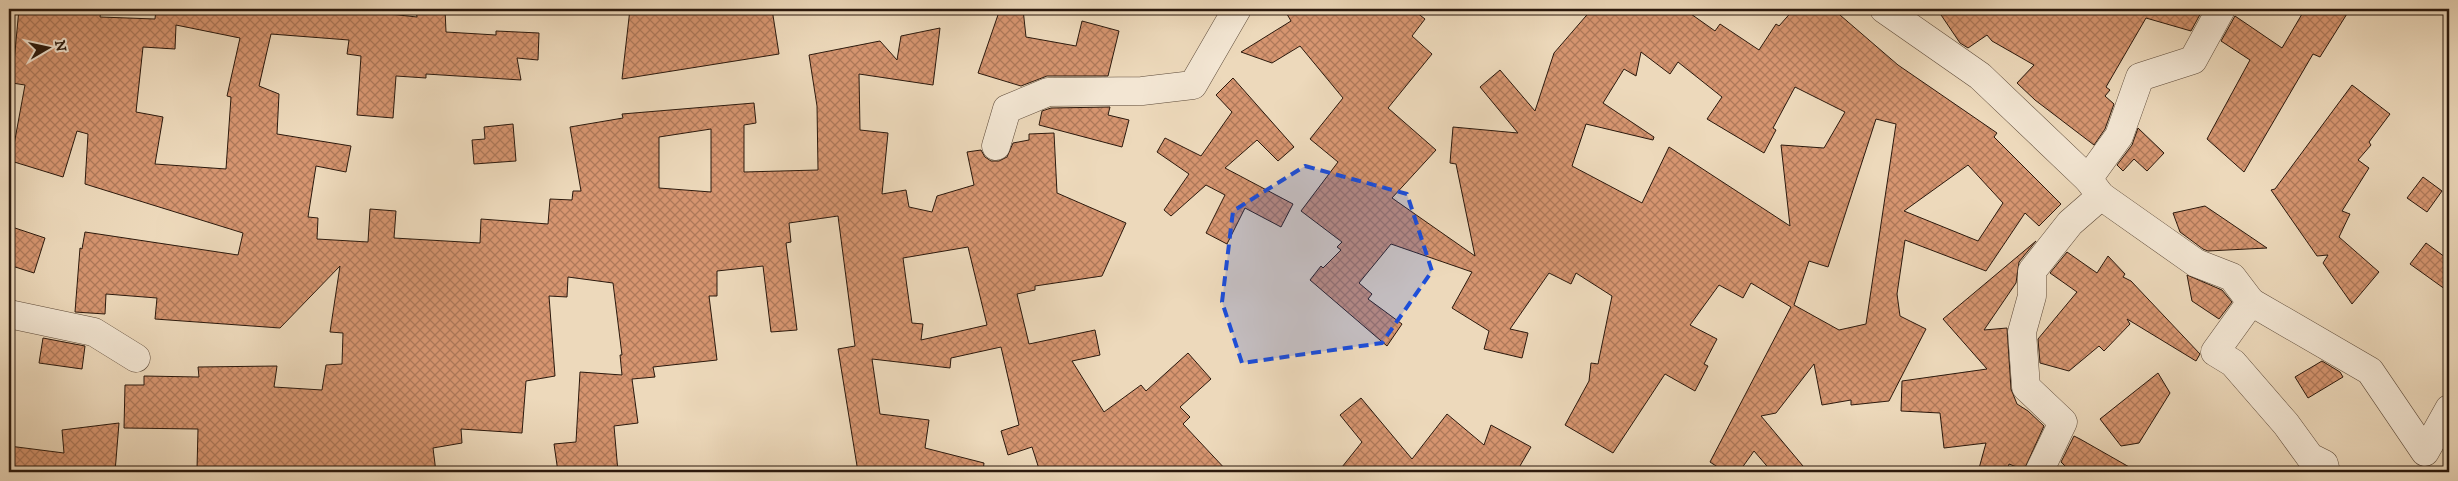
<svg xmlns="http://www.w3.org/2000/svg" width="2458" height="481" font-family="'IM FELL DW Pica',serif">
	<defs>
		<pattern id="building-cross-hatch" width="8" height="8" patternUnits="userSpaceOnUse" patternTransform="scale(1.25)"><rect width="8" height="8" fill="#d69570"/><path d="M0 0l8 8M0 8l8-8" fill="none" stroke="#ae795a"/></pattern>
	</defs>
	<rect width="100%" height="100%" fill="#edd9bb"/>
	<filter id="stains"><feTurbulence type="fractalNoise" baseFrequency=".004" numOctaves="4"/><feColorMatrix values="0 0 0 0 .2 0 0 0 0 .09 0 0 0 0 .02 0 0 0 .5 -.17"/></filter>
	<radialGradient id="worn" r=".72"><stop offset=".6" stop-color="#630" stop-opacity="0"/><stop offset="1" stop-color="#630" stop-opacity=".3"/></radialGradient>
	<g fill="url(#building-cross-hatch)" stroke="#2b190d" fill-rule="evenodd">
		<path d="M19,9H101L100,17L155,19L156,9H270L345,13L346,9L417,17L416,9H445L446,32L496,35V31L539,33L538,60L517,58L521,80L426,74V78L396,76L393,118L357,115L361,56L347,54L349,40L271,34L259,86L279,94L277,134L351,146L346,172L316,166L308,217L318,218L317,239L368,242L370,209L396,211L394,238L480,243L481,219L548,224L550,199L572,200L573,191H581L570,127L623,118L622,114L754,103L756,123L744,125V172L818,170L817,106L809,55L880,41L897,60L901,36L940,28L933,85L859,74L860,130L888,133L882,194L906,190L909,207L932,212L937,196L974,185L967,152L981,150L985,157L991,161H999L1007,157L1013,143L1029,140V134L1054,133L1057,193L1126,223L1102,276L1035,286V290L1017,294L1029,344L1095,330L1100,355L1072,361L1104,412L1141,385L1146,391L1188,353L1211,379L1180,407L1190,417L1183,424L1228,472H1040L1032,447L1008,455L1001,431L1019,425L1001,347L951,358L950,368L872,359L880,414L929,420L925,448L984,463L983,472H858L838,349L855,346L838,216L789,223L791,242L786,243L797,330L771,332L763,266L717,271V296H709L717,360L653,367L655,377L632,379L638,423L614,426L618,472H558L554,444L576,442L580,372L622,375L620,355H622L613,283L568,277L567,297L549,296L555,376L526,381L522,433L461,429L462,443L433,448L436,472H261L197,469L198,429L124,428L125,385H144V376L199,377L198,367L277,366L274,387L322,390L326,365L342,364L343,333L330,332L340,266L280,328L155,319L157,298L106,294L105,314L75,312L80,248L82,249L85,232L238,255L243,233L85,184L88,134L77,131L63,177L11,161L25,85L12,83ZM176,25L240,38L227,96L231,97L226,169L155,164L163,117L136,112L143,47L175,49ZM711,129V192L659,188V137ZM968,247L987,325L921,340L923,324L912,323L903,258Z"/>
		<polygon points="630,9 772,9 779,54 622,79"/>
		<polygon points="1000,9 1023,9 1026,37 1076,46 1082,21 1119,31 1108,76 1047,76 1021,86 978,73"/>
		<path d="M1284,9H1412L1425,19L1412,36L1432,54L1388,108L1436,150L1392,198L1475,256L1456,164L1450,163L1453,127L1518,133L1480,87L1500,70L1535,111L1554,53L1592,9H1684L1715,31L1720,24L1759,50L1776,24L1779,26L1794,9H1833L1898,65L1997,133L1994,137L2061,204L2039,226L2025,213L1986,271L1905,240L1897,294L1900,316L1926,329L1889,401L1851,405V400L1822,405L1814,364L1776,413L1761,416L1808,472H1772L1754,451L1739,472H1725L1710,462L1791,307L1751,283L1743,298L1719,285L1690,325L1717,339L1704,364L1708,366L1695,391L1665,374L1613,453L1565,425L1589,381L1591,363L1598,364L1612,296L1576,273L1571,284L1549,273L1510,329L1528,333L1522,358L1484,349L1489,331L1452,308L1472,272L1391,244L1359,283L1372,294L1368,299L1402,324L1387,346L1310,280L1321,266L1323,268L1341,250L1337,247L1342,242L1301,211L1338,162L1310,139L1343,98L1300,46L1272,63L1241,52L1291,21ZM1641,52L1670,74L1678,62L1722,97L1707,119L1764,153L1776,130L1773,128L1795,87L1845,112L1824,148L1781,145L1790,226L1669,147L1642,203L1572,166L1586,124L1653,140L1654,137L1603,103L1624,69L1636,76ZM1876,119L1896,124L1866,324L1839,330L1794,305L1809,261L1828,267ZM1968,165L2003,203L1978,241L1904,211Z"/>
		<polygon points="1937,9 2203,9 2191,31 2146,18 2106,87 2110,90 2105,96 2114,104 2105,129 2094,145 2035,100 2017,83 2034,65 1992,41 1987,35 1968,48 1960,43"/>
		<polygon points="2305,9 2350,9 2320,57 2313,54 2244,172 2207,139 2250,60 2221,41 2235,16 2282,48"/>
		<polygon points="1233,78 1294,147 1278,161 1257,140 1225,168 1293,204 1281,227 1245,208 1227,244 1206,233 1225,195 1206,185 1171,216 1164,210 1189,174 1157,152 1165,138 1201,156 1232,112 1216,95"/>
		<polygon points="2352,85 2390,114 2369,142 2371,145 2358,160 2369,168 2342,211 2350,214 2339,237 2379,272 2352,304 2323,263 2328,255 2317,256 2271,190 2275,189"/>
		<polygon points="1110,107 1108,115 1129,120 1122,147 1039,125 1042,111 1051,108"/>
		<polygon points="513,124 516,161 474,164 472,140 485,139 484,127"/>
		<polygon points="2138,128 2164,153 2147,171 2134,159 2123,171 2117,165 2132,145"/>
		<polygon points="2423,177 2442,191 2427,212 2407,198"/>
		<polygon points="2205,206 2267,248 2208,251 2203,249 2180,232 2173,213"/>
		<polygon points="9,226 45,238 34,273 9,265"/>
		<polygon points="2036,241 2019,262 2016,283 1984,330 2007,328 2011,389 2017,404 2028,411 2044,426 2024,470 2009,464 2007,472 1978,472 1986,443 1944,448 1940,413 1901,411 1902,381 1987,369 1943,319"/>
		<polygon points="2426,243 2449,260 2449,292 2410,264"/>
		<polygon points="2067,252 2097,273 2108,256 2125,274 2123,277 2131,281 2200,354 2196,361 2127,319 2130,324 2104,351 2099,346 2069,371 2040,363 2038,339 2077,292 2050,273"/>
		<polygon points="2187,275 2222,290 2232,302 2219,319 2192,301"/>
		<polygon points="43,338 85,346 82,369 39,363"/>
		<polygon points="2322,361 2340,372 2343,377 2308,398 2295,377"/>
		<polygon points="2158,373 2170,393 2139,443 2121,446 2100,419"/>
		<polygon points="1361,398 1412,459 1447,414 1484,445 1491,425 1531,447 1517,471 1518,472 1338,472 1362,442 1340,415"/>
		<polygon points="119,423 115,472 9,472 9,446 64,453 62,430"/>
		<polygon points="2074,436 2080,439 2138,472 2071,472 2061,462"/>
	</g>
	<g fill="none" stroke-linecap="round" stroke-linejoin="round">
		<defs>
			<g id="minor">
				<polyline points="1884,9 1980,76 2088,179 2101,196 2196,263 2232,277 2251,302 2215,352 2233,363 2286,424 2310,457 2324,464 2326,472"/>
				<polyline points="996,146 1007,109 1048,92 1142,91 1193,85 1237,9"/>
				<polyline points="2088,179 2119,136 2140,77 2193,60 2221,9"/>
				<polyline points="2251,302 2370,371 2425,452 2449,409"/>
				<polyline points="9,314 94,332 136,358"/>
				<polyline points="2039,472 2063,422 2026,387 2022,332 2032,296 2032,271 2070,223 2101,196"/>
			</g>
		</defs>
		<use href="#minor" stroke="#5c4938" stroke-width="29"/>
		<use href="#minor" stroke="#f3e6d3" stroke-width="28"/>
	</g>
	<path fill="#1d4ed8" fill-opacity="0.2" stroke="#1d4ed8" stroke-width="4" stroke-dasharray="10 6" stroke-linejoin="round" d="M1305,166L1407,194L1432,271L1382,343L1242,363L1222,302L1233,211Z"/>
	<rect width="2458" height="481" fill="none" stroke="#edd9bb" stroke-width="30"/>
	<rect x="10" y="10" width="2438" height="461" fill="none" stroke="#2b190d" stroke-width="2.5"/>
	<rect x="15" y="15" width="2428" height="451" fill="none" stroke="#2b190d"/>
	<g transform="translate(48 48) rotate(81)" stroke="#f3e6d3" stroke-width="4" paint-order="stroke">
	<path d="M0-4L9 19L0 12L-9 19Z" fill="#2b190d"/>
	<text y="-8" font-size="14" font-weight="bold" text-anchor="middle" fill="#2b190d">N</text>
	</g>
	<rect width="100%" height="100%" filter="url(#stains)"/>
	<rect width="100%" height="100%" fill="url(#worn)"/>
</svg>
